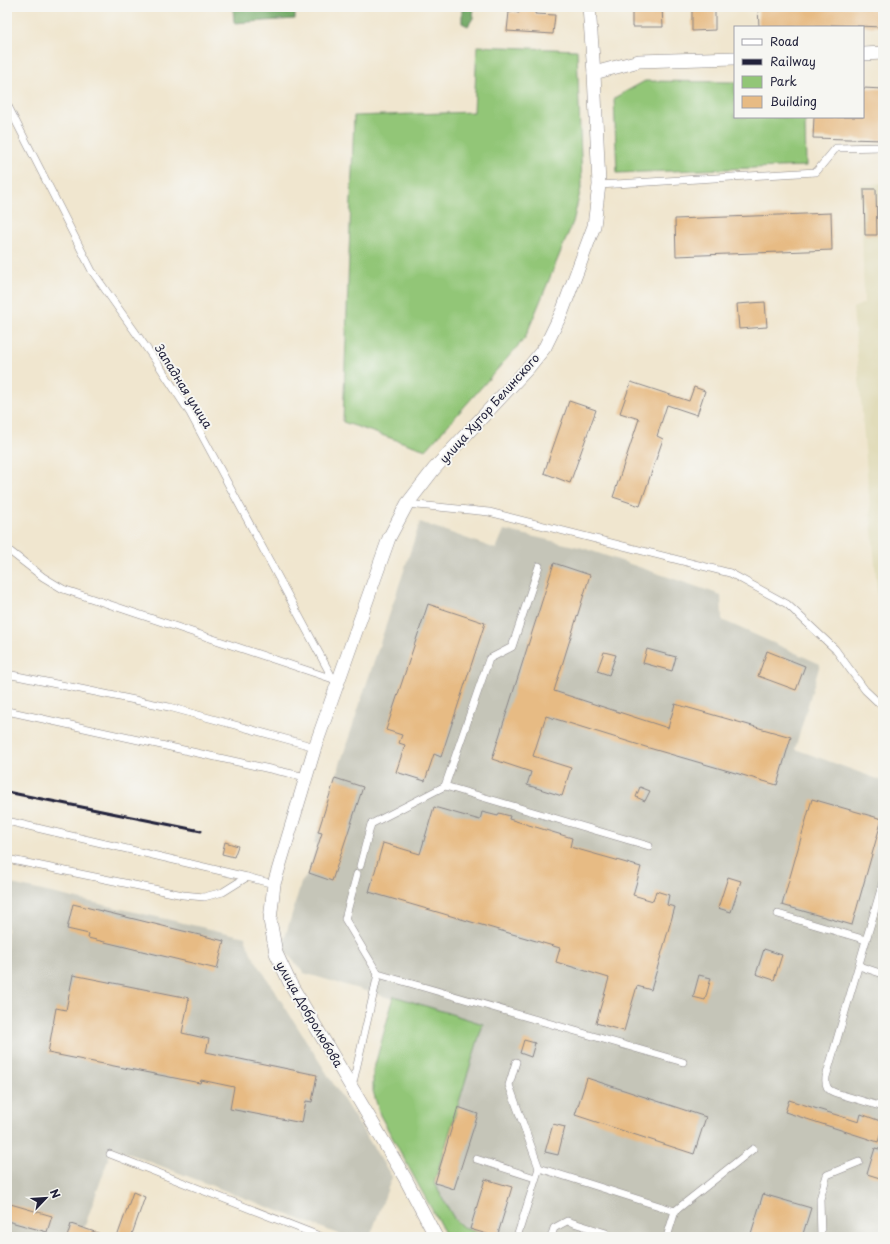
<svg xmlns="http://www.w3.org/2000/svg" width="890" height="1244" font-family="'Playpen Sans',sans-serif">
	<rect width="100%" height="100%" fill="#f6f6f2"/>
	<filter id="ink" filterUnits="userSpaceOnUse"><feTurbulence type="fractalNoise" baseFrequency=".025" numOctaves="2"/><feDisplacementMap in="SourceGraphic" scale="8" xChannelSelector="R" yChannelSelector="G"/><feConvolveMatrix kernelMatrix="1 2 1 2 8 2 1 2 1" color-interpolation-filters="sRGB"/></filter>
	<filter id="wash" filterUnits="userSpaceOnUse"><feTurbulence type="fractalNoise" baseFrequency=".012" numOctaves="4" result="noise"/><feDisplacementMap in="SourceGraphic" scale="16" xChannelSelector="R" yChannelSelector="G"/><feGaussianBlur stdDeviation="0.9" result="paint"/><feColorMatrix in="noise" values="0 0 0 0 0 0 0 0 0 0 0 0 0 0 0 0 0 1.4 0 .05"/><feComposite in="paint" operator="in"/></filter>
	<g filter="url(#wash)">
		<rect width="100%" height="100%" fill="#f0e6cf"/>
		<polygon fill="#e1dcba" points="883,183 883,659 853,308 864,303 861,185"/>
		<g fill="#c5c5b8">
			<polygon points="420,522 496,549 504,530 583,548 721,595 722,620 820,664 795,749 883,781 883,1237 490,1237 464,1228 455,1220 434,1183 483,1024 394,996 393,999 304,973 282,948 301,883 308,874 317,844 314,843"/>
			<polygon points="7,883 245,937 251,953 392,1177 370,1237 346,1237 114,1148 110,1154 81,1237 7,1237"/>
		</g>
		<g fill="#92c677" stroke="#5a7459">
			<polygon points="477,46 577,50 582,184 573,222 525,338 426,450 343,422 354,116 474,112"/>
			<polygon points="645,81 735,82 735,117 805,117 806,166 617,173 614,98"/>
			<polygon points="394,996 483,1024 434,1183 455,1220 464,1228 490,1237 447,1237 380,1115 373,1091 373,1072"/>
		</g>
		<g fill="#75ab68" stroke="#4c6652">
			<polygon points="233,7 295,7 295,19 234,23"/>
			<polygon points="462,7 474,7 473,18 468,26 462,23"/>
		</g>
		<g id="blocks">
			<g fill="#e7bb84">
				<polygon points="519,7 536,7 535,14 555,15 553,34 507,31 509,12 519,13"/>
				<polygon points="632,7 662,7 663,27 632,27"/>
				<polygon points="758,7 859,7 883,8 883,27 831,25 831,27 759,27"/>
				<polygon points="692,9 715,9 715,30 692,31"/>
				<polygon points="863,88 883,89 883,140 813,138 814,117 863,117"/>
				<polygon points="864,189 876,189 877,235 865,235"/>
				<polygon points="831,213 832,250 676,256 675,219"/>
				<polygon points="765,302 767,327 739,329 737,304"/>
				<polygon points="631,382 689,401 694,387 705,391 697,415 667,405 657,436 663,439 640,506 613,497 639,419 620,413"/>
				<polygon points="569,401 596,410 570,483 544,473"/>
				<polygon points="554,563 590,575 554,691 668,728 675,704 791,737 777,785 649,748 546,716 533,756 571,768 562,796 527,785 531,772 492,759"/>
				<polygon points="428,604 485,623 441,757 434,754 425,781 396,772 405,745 399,743 402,735 386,730"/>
				<polygon points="647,649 676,657 672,671 643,663"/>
				<polygon points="767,651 805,666 796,690 758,676"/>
				<polygon points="604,652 616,655 609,675 597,671"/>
				<polygon points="335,778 363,787 332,881 309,873 322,833 318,832"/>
				<polygon points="640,787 650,791 645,801 636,797"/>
				<polygon points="812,799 882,819 852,925 782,905"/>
				<polygon points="434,807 480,820 482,812 498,816 499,813 510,816 509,819 572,838 570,847 641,867 633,895 653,901 656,891 669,895 667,905 675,907 651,990 637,986 624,1031 596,1023 609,978 556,962 560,948 369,892 383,843 420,854"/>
				<polygon points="225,842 238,846 234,857 222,854"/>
				<polygon points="728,877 741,881 731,912 718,908"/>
				<polygon points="73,904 224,941 217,969 88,938 89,934 67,929"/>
				<polygon points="764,949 782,955 774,980 756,974"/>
				<polygon points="73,975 189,998 182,1033 209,1039 206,1052 317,1075 312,1102 306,1101 302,1123 230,1109 234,1087 201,1080 200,1083 48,1053 56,1008 66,1010"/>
				<polygon points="699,975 711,978 705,1000 693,997"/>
				<polygon points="524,1040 535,1043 531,1057 520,1053"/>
				<polygon points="587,1078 706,1117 694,1154 575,1115"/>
				<polygon points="789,1100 859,1122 861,1114 883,1122 883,1126 878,1142 785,1112"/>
				<polygon points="458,1107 478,1114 454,1189 435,1183"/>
				<polygon points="553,1124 565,1127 558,1155 545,1152"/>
				<polygon points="875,1148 883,1150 883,1179 867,1174"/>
				<polygon points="485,1179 512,1187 497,1237 470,1229"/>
				<polygon points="133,1192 145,1197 131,1237 117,1237"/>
				<polygon points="763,1194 811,1208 802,1237 750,1237"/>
				<polygon points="7,1203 52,1216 47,1232 7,1221"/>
				<polygon points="71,1224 104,1235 103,1237 67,1237"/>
			</g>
		</g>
	</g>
	<g filter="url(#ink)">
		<use href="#blocks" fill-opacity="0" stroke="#898485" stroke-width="1"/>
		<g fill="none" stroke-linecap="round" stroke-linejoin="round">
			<defs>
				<g id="lane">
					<polyline points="7,104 92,271 160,367 190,413 333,679 338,681"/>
					<polyline points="599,185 816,172 836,148 883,147"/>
					<polyline points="407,504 489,512 730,573 787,604 835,649 865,690 883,707"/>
					<polyline points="7,549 43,577 63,589 333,679"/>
					<polyline points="7,674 169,707 315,747"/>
					<polyline points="7,711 306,777"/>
					<polyline points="445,786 489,659 512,647 539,566"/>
					<polyline points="7,821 247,877"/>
					<polyline points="7,859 183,895 204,897 223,892 247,877 274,884"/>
					<polyline points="360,866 371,824 445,786 649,846"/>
					<polyline points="357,874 345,919 378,974"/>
					<path d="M883,882L826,1077C825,1086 827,1090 836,1093L883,1107"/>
					<polyline points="778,914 866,940"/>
					<polyline points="859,966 883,974"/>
					<polyline points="516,1062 509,1085 539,1168"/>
					<polyline points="352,1087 378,974 683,1062"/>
					<polyline points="110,1154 322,1237"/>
					<polyline points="476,1159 535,1178"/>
					<polyline points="675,1211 753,1149"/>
					<polyline points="517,1237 539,1168 675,1211 667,1237"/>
					<polyline points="551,1237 554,1228 567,1221 606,1233 607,1237"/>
					<polyline points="821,1237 820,1199 827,1175 859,1162"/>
				</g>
				<g id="street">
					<polyline points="589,7 594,73"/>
					<polyline points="863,54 883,53"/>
					<polyline points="436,1237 405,1178 290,983 276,953 270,920 274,884 315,747 389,538 407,504 434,469 529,367 545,347 562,312 594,226 599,185 594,73 639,61 735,58"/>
				</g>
			</defs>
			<use href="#lane" stroke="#898485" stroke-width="8"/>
			<use href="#street" stroke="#898485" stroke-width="14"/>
			<use href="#lane" stroke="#fff" stroke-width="7"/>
			<use href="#street" stroke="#fff" stroke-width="13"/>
			<polyline stroke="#22223b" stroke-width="3" points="7,792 201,831"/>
		</g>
	</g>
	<g text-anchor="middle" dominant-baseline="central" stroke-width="4" stroke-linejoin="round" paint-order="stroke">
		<g font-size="12" fill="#22223b" stroke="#f6f6f2">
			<text transform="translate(184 386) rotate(58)">Западная улица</text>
			<text transform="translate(489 408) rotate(-48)">улица Хутор Белинского</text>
			<text transform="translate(310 1014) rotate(60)">улица Добролюбова</text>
		</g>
	</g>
	<rect width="890" height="1244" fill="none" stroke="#f6f6f2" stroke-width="24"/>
	<rect x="734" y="26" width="130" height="92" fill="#f6f6f2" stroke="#a1a1a9"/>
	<rect x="742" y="39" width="20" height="6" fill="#ffffff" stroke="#a1a1a9"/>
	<text x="770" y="46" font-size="12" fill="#22223b">Road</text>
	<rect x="742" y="59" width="20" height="6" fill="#22223b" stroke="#a1a1a9"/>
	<text x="770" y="66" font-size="12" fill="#22223b">Railway</text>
	<rect x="742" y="76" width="20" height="12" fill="#92c677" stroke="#a1a1a9"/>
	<text x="770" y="86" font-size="12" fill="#22223b">Park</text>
	<rect x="742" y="96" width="20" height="12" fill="#e7bb84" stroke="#a1a1a9"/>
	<text x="770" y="106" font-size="12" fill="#22223b">Building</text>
	<g transform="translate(46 1198) rotate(65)" stroke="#f6f6f2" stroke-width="3" paint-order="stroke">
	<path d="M0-3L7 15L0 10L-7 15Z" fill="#22223b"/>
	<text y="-6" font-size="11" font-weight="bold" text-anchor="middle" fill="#22223b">N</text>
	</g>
</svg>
